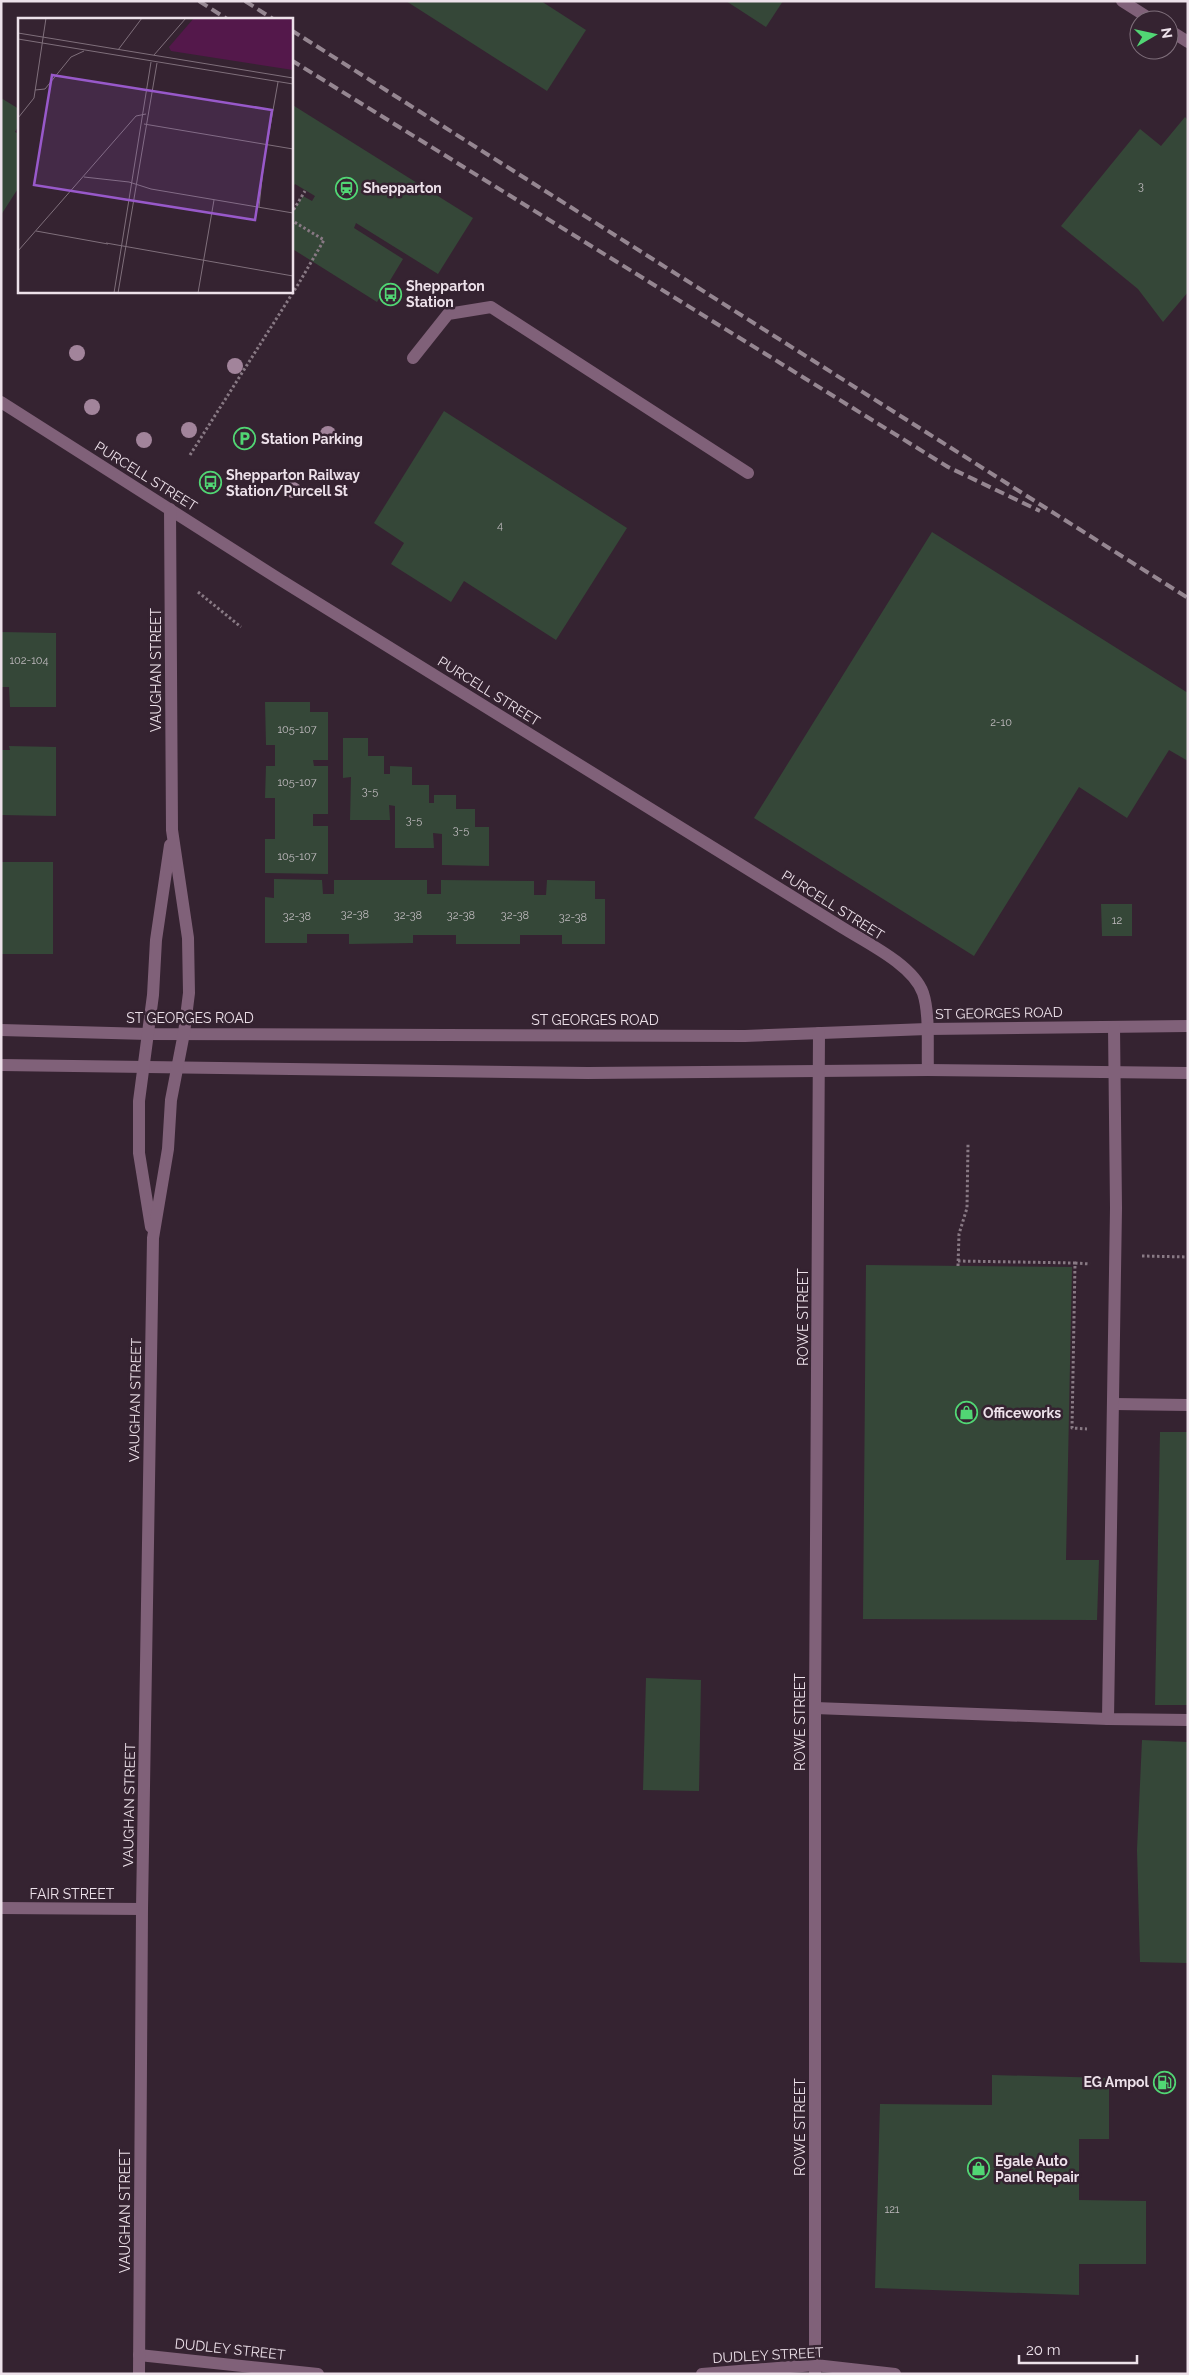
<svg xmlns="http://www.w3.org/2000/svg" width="1189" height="2375" font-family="Raleway,sans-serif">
	<rect width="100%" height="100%" fill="#352331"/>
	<g fill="#354738">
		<polygon points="406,1 541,1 586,30 547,91"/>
		<polygon points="726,1 783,1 766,27"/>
		<polygon points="1,98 19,109 19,125 15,132 19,134 19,187 1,215"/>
		<polygon points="291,104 473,218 438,274 356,223 354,228 403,259 377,302 291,248 291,214 303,196 312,201 315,196 295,184 291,190"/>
		<polygon points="1185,117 1188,120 1188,292 1163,322 1138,289 1061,226 1140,129 1161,146"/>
		<polygon points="444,411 627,528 556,640 464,581 451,602 391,564 404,543 374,523"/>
		<polygon points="932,532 1188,693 1188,761 1169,750 1127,818 1079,787 974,956 754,818"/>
		<polygon points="1,632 56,633 56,707 10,707 9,687 1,687"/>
		<polygon points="265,702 310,702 310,712 328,712 328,760 313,760 314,766 328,766 328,814 313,814 313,826 328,826 328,874 265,873 265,839 275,839 275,798 265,798 266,766 275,766 275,745 266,745"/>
		<polygon points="343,738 368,738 368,756 384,756 384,774 390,774 390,766 412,767 412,785 429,785 429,803 434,803 434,795 456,795 456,809 475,809 475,827 489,827 489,866 442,865 442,834 433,833 434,848 395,848 395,806 389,805 390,820 350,820 351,777 343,778"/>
		<polygon points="9,746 56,747 56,816 1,815 1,750 10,750"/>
		<rect x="1" y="862" width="52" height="92"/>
		<polygon points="274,879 322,880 323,894 334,894 334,880 427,880 427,894 441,894 441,880 534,881 534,895 546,895 547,880 595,881 595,899 605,899 605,944 562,944 562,935 520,935 520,944 456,944 456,935 413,935 413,943 349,944 349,934 307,934 307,943 265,943 265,897 274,898"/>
		<polygon points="1101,904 1132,904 1132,936 1102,936"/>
		<polygon points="866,1265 1072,1267 1066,1560 1099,1560 1097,1620 863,1619"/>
		<polygon points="1160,1432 1188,1432 1188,1705 1155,1705"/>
		<polygon points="646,1678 701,1680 699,1791 643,1790"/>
		<polygon points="1142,1740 1188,1742 1188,1963 1140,1962 1137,1850"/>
		<polygon points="992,2075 1109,2078 1109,2139 1079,2139 1079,2200 1146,2201 1146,2264 1079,2264 1079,2295 875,2288 880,2104 992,2105"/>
	</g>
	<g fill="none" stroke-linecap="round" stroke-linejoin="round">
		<g stroke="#887984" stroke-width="3" stroke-dasharray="2.5 2.5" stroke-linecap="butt">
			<polyline points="291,214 305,191"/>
			<polyline points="190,455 299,283 324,240 291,220"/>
			<polyline points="198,592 241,627"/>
			<polyline points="1142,1256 1188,1257"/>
			<polyline points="958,1261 1075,1263 1072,1428 1087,1429"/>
			<polyline points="1075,1263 1090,1264"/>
			<polyline points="958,1266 959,1234 967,1208 968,1144"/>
		</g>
		<g stroke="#806179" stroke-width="12">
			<polyline points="1122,1 1152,20"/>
			<polyline points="1169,30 1188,42"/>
			<polyline points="413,358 448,314 491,307 748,473"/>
			<path d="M1,402L279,579L843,928C867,943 913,965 923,993C930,1014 927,1047 928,1070"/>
			<polyline points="1,1030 148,1034 745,1036 927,1029 1188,1026"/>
			<polyline points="1,1065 588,1073 928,1070 1188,1073"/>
			<polyline points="151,1227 139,1153 139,1101 153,995 156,940 170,845"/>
			<polyline points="1114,1404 1188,1405"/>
			<polyline points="815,1708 1108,1719 1188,1720"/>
			<polyline points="1108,1719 1116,1208 1114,1027"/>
			<polyline points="1,1908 142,1909"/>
			<polyline points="139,2355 318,2374"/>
			<polyline points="139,2374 142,1909 153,1238 168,1149 171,1100 184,1033 189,993 188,938 172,830 170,509"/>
			<polyline points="702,2374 815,2365 895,2374"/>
			<polyline points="815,2374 815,1708 819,1033"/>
		</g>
		<g stroke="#958691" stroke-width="4" stroke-dasharray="10 5" stroke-linecap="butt">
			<polyline points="199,1 227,19"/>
			<polyline points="245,1 273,19"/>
			<polyline points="291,30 1188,598"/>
			<polyline points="291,60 948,467 1040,511"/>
		</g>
	</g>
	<g fill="#a2849b">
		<circle cx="77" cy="353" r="8"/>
		<circle cx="235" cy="366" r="8"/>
		<circle cx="92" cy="407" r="8"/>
		<circle cx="189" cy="430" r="8"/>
		<circle cx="328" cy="434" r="8"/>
		<circle cx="144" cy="440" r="8"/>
		<circle cx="293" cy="490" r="8"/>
	</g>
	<defs>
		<symbol id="station-ring" viewBox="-11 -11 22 22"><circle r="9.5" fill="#352331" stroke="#51d674" stroke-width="1.5"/><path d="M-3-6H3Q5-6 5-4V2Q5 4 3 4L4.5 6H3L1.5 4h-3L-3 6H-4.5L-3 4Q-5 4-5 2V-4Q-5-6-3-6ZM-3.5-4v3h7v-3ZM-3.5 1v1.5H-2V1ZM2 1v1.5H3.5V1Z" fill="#51d674"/></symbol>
		<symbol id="bus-ring" viewBox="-11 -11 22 22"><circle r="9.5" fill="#352331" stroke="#51d674" stroke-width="1.5"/><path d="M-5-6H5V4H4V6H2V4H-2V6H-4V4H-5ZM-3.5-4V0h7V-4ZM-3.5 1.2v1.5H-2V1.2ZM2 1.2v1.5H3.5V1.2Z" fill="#51d674"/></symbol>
		<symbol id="parking-ring" viewBox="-11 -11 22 22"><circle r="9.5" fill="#352331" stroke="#51d674" stroke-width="1.5"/><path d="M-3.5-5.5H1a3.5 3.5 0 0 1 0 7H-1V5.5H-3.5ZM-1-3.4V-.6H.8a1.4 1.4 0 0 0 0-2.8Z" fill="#51d674"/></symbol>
		<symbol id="shop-ring" viewBox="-11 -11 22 22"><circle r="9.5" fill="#352331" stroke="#51d674" stroke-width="1.5"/><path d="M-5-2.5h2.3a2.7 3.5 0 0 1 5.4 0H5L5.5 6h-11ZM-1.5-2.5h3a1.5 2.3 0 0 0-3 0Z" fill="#51d674"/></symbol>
		<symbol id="fuel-ring" viewBox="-11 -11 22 22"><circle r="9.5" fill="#352331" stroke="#51d674" stroke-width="1.5"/><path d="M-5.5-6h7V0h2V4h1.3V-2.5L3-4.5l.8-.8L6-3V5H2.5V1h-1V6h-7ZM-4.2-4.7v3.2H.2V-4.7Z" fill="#51d674"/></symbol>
	</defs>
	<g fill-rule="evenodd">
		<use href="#station-ring" x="334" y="176" width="25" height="25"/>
		<use href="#bus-ring" x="378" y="282" width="25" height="25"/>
		<use href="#parking-ring" x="232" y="426" width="25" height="25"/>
		<use href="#bus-ring" x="198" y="470" width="25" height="25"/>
		<use href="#shop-ring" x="954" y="1400" width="25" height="25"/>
		<use href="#fuel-ring" x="1152" y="2070" width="25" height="25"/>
		<use href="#shop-ring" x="966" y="2156" width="25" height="25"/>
	</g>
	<g text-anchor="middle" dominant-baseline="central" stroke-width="5" stroke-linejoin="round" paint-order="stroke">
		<g font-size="11" fill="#bfbabe">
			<text x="1141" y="186">3</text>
			<text x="500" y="525">4</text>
			<text x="29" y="660">102-104</text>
			<text x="1001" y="722">2-10</text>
			<text x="297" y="729">105-107</text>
			<text x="297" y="782">105-107</text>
			<text x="370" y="791">3-5</text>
			<text x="414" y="820">3-5</text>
			<text x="461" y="830">3-5</text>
			<text x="297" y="856">105-107</text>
			<text x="355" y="914">32-38</text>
			<text x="408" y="915">32-38</text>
			<text x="461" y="915">32-38</text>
			<text x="515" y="915">32-38</text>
			<text x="297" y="916">32-38</text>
			<text x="573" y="917">32-38</text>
			<text x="1117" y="920">12</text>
			<text x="892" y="2209">121</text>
		</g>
		<g font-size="14" font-weight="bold" fill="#ede1ea" stroke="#352331" text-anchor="start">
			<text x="363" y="188">Shepparton</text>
			<text x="406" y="286">Shepparton<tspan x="406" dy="16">Station</tspan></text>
			<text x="261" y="439">Station Parking</text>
			<text x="226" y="475">Shepparton Railway<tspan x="226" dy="16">Station/Purcell St</tspan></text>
			<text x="983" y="1413">Officeworks</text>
			<text x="1149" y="2082" text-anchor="end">EG Ampol</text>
			<text x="995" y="2161">Egale Auto<tspan x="995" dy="16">Panel Repair</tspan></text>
		</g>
		<g font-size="14" fill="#ede1ea" stroke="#352331">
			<text transform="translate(146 476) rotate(32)">PURCELL STREET</text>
			<text transform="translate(156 670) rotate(-90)">VAUGHAN STREET</text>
			<text transform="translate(489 691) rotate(32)">PURCELL STREET</text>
			<text transform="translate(833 905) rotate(32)">PURCELL STREET</text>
			<text transform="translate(999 1013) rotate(-1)">ST GEORGES ROAD</text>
			<text x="190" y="1018">ST GEORGES ROAD</text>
			<text x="595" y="1020">ST GEORGES ROAD</text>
			<text transform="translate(803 1317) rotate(-90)">ROWE STREET</text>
			<text transform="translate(135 1400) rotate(-89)">VAUGHAN STREET</text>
			<text transform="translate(800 1722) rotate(-90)">ROWE STREET</text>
			<text transform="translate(129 1805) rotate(-89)">VAUGHAN STREET</text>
			<text x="72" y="1894">FAIR STREET</text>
			<text transform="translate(800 2127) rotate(-90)">ROWE STREET</text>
			<text transform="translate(125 2211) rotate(-90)">VAUGHAN STREET</text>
			<text transform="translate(230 2349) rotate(6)">DUDLEY STREET</text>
			<text transform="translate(768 2355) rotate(-3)">DUDLEY STREET</text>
		</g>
	</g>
	<g transform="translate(18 18)">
		<rect width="275" height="275" fill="#352331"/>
		<path d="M176,0H275V52L153,33L151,29Z" fill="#54184b"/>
		<path fill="none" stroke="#7f6f7b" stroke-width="1" d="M0,15L275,60M0,21L275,66M100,32L124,0M136,37L168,0M17,72L27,71L53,39L66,33M0,100L16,80L28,0M126,106L275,131M246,143L260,64M66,159L111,164L133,171L275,195M241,189L246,142M18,213L90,226M88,225L275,258M0,233L118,98L128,96M96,275L133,44M100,275L139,45M180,275L196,182"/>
		<path fill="#9859ca" fill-opacity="0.15" stroke="#9859ca" stroke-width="2.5" d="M34,57L254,92L237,202L16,167Z"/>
		<rect width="275" height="275" fill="none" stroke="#ede1ea" stroke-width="2.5"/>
	</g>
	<rect width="1189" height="2375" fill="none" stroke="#ede1ea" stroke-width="5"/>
	<g transform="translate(1154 35) rotate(81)"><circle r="24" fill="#352331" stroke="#7f6f7b"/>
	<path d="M0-4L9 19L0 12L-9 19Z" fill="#51d674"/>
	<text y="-8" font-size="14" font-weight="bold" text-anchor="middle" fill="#ede1ea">N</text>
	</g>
	<path d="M1019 2355v8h118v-8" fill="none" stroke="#ede1ea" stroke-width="2.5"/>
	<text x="1026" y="2355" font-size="15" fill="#ede1ea" stroke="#352331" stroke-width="4" paint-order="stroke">20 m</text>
</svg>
